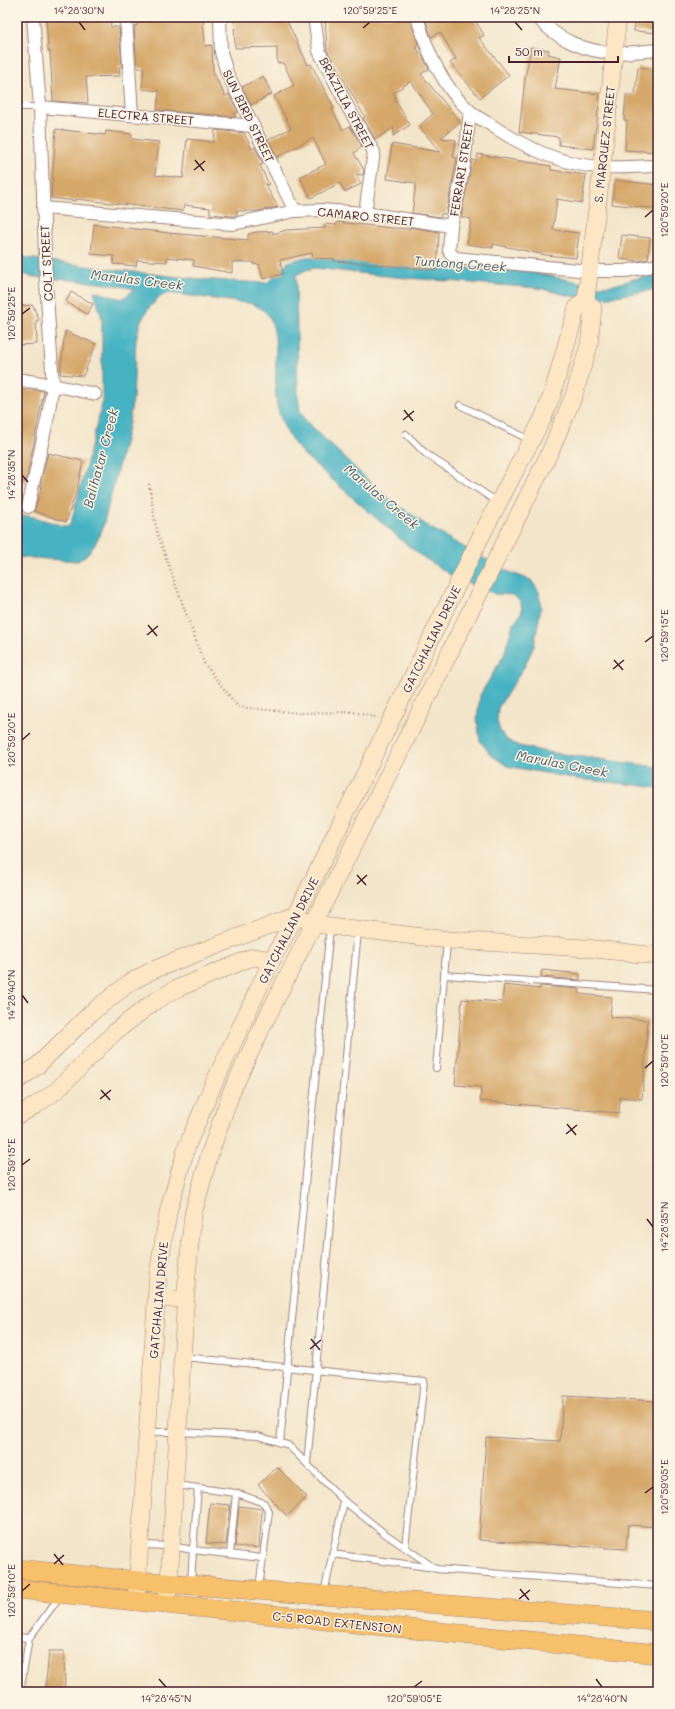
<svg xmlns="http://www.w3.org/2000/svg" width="675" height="1709" font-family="Mali,sans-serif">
	<rect width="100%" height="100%" fill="#fcf5e5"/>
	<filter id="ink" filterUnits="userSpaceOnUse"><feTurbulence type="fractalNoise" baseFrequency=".025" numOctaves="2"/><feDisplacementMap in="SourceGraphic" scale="8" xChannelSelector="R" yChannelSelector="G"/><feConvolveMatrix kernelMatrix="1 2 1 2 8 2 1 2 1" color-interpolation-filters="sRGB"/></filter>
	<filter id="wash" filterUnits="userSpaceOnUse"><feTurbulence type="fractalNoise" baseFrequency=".012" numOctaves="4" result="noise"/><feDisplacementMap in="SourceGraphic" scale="16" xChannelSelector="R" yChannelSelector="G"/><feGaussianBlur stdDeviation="0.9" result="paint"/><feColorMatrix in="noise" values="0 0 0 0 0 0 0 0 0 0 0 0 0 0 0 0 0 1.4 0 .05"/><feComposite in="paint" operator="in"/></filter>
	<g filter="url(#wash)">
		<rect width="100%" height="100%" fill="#f3e5c9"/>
		<path fill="#46b3c2" stroke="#486976" d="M17,253L27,258C107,269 186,280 267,283L288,262L305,257L328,256L421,261L482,270H521L599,286L614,285L634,279L658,275V289L597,299L571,296L538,288L395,277L314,268L306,270L296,275L298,397L300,410L306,421L377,489L401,507L429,527L460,545L509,572L531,580L539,592L541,608L534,646L524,667L498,708L497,721L500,731L507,740L519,746L547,752L658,767V788L627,784L577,779L507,766L491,755L480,741L477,720L480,695L504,655L513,624L522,612L521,603L513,595L495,594L452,576L420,555L393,533L302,453C289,438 278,420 276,398C274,376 280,339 270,318C266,311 260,308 253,304L168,293L158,298L149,308L141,321L136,339L133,398L128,428L102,530L94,546L86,555L78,561L17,557V516H30L64,526H68L71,523L102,404V319L94,291L122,299L135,289C114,284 91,282 69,280C52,278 32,280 17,271Z"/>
		<g id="blocks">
			<g fill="#d5a86b">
				<polygon points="46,17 110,17 111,27 119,27 122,67 119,67 120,76 86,77 88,103 53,101 50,51 48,51"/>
				<polygon points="137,17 203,17 205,46 212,45 213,72 225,96 229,94 238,112 234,114 236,117 157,110 159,91 142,89 144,68 137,68 134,26 137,26"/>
				<polygon points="234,17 285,17 308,65 311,64 334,108 332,109 343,130 350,126 362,147 354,153 364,170 363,175 356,174 361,184 345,192 340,183 311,198 300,177 326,164 313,138 277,157 268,140 291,128 274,96 294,85 283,63 277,63 277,47 235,48"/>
				<polygon points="325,17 410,17 418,44 415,46 423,57 429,69 421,74 460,122 441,138 456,140 453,157 457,158 446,214 441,214 440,217 412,213 416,183 387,179 392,144 440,152 419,126 433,114 411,81 393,93 396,97 394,98 410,125 393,136 394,128 375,139 363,118 365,117 327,50"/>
				<polygon points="425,17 473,17 484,35 479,38 509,75 480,98 450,63 456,59 440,32 431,37"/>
				<polygon points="635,18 658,20 658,33 634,31"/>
				<polygon points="531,47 549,50 548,54 561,57 555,89 600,94 593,149 559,145 559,137 519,132 525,79"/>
				<polygon points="638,67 658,69 658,152 625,150 627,121 624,120 626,95 635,95"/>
				<polygon points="263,76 272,94 251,105 242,87"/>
				<polygon points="56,129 105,135 106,131 132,134 132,139 159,142 155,175 183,178 187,139 214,142 215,130 244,133 252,149 255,147 263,164 260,165 269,185 265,184 278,207 258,211 237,211 236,216 233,216 210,214 210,208 184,205 183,211 76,199 76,201 51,198"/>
				<polygon points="478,154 551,166 551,170 586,175 582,203 557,199 553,230 579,233 576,258 546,255 493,244 493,248 467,244 471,219 461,217 472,160 477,161"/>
				<polygon points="615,180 658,185 658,209 612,204"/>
				<polygon points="337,222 392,228 410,229 410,227 439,232 437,270 335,261 335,259 313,258 312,253 280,260 283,274 263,279 259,264 254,265 253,262 232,262 232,273 193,266 194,260 167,257 167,262 137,260 136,266 113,264 114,256 91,254 94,224 169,233 248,240 248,234 257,232 273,231 273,234 286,230 325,228 325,224 337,225"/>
				<polygon points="622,235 650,238 648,259 639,261 619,259"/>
				<polygon points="71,292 93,304 87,314 66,302"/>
				<polygon points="33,305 39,320 36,321 37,344 17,345 17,306"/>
				<polygon points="65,331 96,344 83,376 60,374"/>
				<polygon points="18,389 44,391 26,482 17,481 17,402"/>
				<polygon points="48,453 83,461 77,490 66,522 34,511 42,486 40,485"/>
				<polygon points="542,970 580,974 580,980 541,977"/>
				<polygon points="504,985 540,989 540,986 579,989 579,994 612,997 610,1017 648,1020 642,1099 620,1097 619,1113 480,1101 481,1087 455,1085 462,999 502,1002"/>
				<polygon points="563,1396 658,1401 658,1527 628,1525 626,1549 479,1540 486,1437 560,1441"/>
				<polygon points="277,1467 307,1497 287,1516 258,1485"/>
				<polygon points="210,1503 230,1505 226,1545 206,1543"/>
				<polygon points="239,1506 262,1509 259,1548 235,1546"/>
				<polygon points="49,1651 64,1651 65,1692 45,1692"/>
			</g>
		</g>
	</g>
	<g filter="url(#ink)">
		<use href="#blocks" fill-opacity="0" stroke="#9e827a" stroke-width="1"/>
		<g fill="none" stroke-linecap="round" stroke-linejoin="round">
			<defs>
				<g id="lane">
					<polyline points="17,107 40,107"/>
					<polyline points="460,405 530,440"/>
					<polyline points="406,434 425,453 497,502"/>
					<polyline points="445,975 658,990"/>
					<polyline points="436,1068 447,942"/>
					<polyline points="184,1357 424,1381 405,1547"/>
					<polyline points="149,1432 179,1432 258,1436 288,1445 344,1501 384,1533 436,1569 658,1586"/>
					<polyline points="280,1443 330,927"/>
					<polyline points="307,1463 358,931"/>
					<polyline points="176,1485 236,1493 264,1503 269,1512 259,1588"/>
					<polyline points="198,1488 193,1550 262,1558"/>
					<polyline points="141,1545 171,1546 193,1550 191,1583"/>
					<polyline points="230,1554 236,1493"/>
					<polyline points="332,1554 435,1568"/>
					<polyline points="324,1593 344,1501"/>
					<polyline points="17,1637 29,1638"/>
					<polyline points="20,1692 29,1638 60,1596"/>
				</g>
				<g id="street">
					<polyline points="126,17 132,115"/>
					<polyline points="220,17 221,52 227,73 295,211"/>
					<polyline points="314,17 319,51 350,111 374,152 365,213"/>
					<path d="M417,17C422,34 428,52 437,68C445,83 457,100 470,111C475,116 482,120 488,123C522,146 561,166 603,167C621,168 640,166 658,166"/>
					<path d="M537,17C556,39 586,52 614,53C629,53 644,51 658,50"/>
					<polyline points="40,107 253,126"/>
					<polyline points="470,111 464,166 451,226 449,250 451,254 455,258 589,271 625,271 658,265"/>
					<polyline points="43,208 233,224 295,211 320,210 365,213 451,226"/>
					<polyline points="17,379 53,385 95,394"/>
					<polyline points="28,507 48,416 53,385 46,282 40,107 33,17"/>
				</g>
				<g id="secondary">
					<polyline points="17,1081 38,1065 91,1013 129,983 153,970 296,915 314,924 448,940 586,948 658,956"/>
					<polyline points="17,1116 36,1105 56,1091 116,1031 155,1001 178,988 253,957 272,960"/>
					<polyline points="157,1299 186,1299"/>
					<polyline points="136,1602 158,1273 169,1208 187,1146 213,1085 272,960 296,915 482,534 543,418 552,395 577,307 586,299 602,167 618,17"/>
					<polyline points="166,1605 169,1583 187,1276 193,1214 210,1153 231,1093 263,1025 550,452 574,395 589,345 593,308 586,301"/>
				</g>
				<g id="primary">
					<polyline points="17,1569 139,1581 658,1621"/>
					<polyline points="17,1589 658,1654"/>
				</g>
			</defs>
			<use href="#lane" stroke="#9e827a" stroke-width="8"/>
			<use href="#street" stroke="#9e827a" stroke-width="14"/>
			<use href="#secondary" stroke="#9e827a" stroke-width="18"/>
			<use href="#primary" stroke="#9e827a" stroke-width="20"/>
			<polyline stroke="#9e827a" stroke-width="2.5" stroke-dasharray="1 3" stroke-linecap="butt" points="149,484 157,533 204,663 238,707 299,713 353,712 375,717"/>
			<use href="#lane" stroke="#fff" stroke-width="6"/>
			<use href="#street" stroke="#fff" stroke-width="12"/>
			<use href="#secondary" stroke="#fce6c4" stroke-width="17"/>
			<use href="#primary" stroke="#f7c06b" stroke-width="19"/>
		</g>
	</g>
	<path fill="none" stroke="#4a1f2b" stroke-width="1.5" d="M79,22L85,30M515,22L522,30M363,28L370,22M195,160L204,171M194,170L205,161M645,217L653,210M22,314L30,308M404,410L413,421M403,420L414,411M22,475L28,482M148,625L157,636M147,635L158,626M645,642L653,636M614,660L623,670M613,669L624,660M22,740L30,733M357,875L366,885M357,884L367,875M22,995L28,1003M645,1068L653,1061M101,1090L110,1100M100,1099L111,1090M567,1124L576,1135M566,1134L577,1125M22,1165L30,1159M647,1219L653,1227M311,1339L320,1350M310,1349L321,1340M645,1493L653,1487M54,1554L63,1565M54,1564L64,1555M520,1589L529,1600M22,1591L30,1584M519,1599L530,1590M159,1679L166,1687M596,1679L602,1687M414,1687L422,1681"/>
	<g text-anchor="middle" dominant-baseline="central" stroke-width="3" stroke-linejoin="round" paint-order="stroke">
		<g font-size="12" fill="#4a1f2b" stroke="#fcf5e5">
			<text transform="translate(347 103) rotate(62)">BRAZILIA STREET</text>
			<text transform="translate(146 116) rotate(5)">ELECTRA STREET</text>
			<text transform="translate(249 116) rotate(64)">SUN BIRD STREET</text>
			<text transform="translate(604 144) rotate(-84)">S. MARQUEZ STREET</text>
			<text transform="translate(461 169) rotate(-81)">FERRARI STREET</text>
			<text transform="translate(366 216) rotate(6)">CAMARO STREET</text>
			<text transform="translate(46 263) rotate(-93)">COLT STREET</text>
			<text transform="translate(431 639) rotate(-64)">GATCHALIAN DRIVE</text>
			<text transform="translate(288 930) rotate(-63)">GATCHALIAN DRIVE</text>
			<text transform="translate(158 1300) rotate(-85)">GATCHALIAN DRIVE</text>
			<text transform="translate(337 1622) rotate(6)">C-5 ROAD EXTENSION</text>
		</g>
		<g font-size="13" font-style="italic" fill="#485a67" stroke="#fcf5e5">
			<text transform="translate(460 263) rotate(4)">Tuntong Creek</text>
			<text transform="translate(137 279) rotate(7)">Marulas Creek</text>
			<text transform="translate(100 458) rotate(-75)">Balihatar Creek</text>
			<text transform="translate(382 496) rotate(40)">Marulas Creek</text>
			<text transform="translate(562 763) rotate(11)">Marulas Creek</text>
		</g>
	</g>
	<rect width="675" height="1709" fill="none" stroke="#fcf5e5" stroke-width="44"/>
	<path d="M509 56v6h109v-6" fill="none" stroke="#4a1f2b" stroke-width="2"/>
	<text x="515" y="56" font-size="12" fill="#4a1f2b" stroke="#fcf5e5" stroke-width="3" paint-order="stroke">50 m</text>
	<rect x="22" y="22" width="631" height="1665" fill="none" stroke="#4a1f2b" stroke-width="1.5"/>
	<g font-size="10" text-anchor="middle" fill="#4a1f2b">
		<text x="79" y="14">14°28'30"N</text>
		<text x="370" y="14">120°59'25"E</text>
		<text x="515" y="14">14°28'25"N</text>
		<text transform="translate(664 210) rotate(-90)" y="4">120°59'20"E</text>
		<text transform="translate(11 314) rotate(-90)" y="4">120°59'25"E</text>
		<text transform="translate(11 475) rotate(-90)" y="4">14°28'35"N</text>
		<text transform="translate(664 636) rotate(-90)" y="4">120°59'15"E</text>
		<text transform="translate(11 740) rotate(-90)" y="4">120°59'20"E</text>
		<text transform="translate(11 995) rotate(-90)" y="4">14°28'40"N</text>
		<text transform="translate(664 1061) rotate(-90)" y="4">120°59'10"E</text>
		<text transform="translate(11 1165) rotate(-90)" y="4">120°59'15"E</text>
		<text transform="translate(664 1227) rotate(-90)" y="4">14°28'35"N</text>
		<text transform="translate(664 1487) rotate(-90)" y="4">120°59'05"E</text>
		<text transform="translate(11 1591) rotate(-90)" y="4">120°59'10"E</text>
		<text x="166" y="1702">14°28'45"N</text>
		<text x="414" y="1702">120°59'05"E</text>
		<text x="602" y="1702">14°28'40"N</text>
	</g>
</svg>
